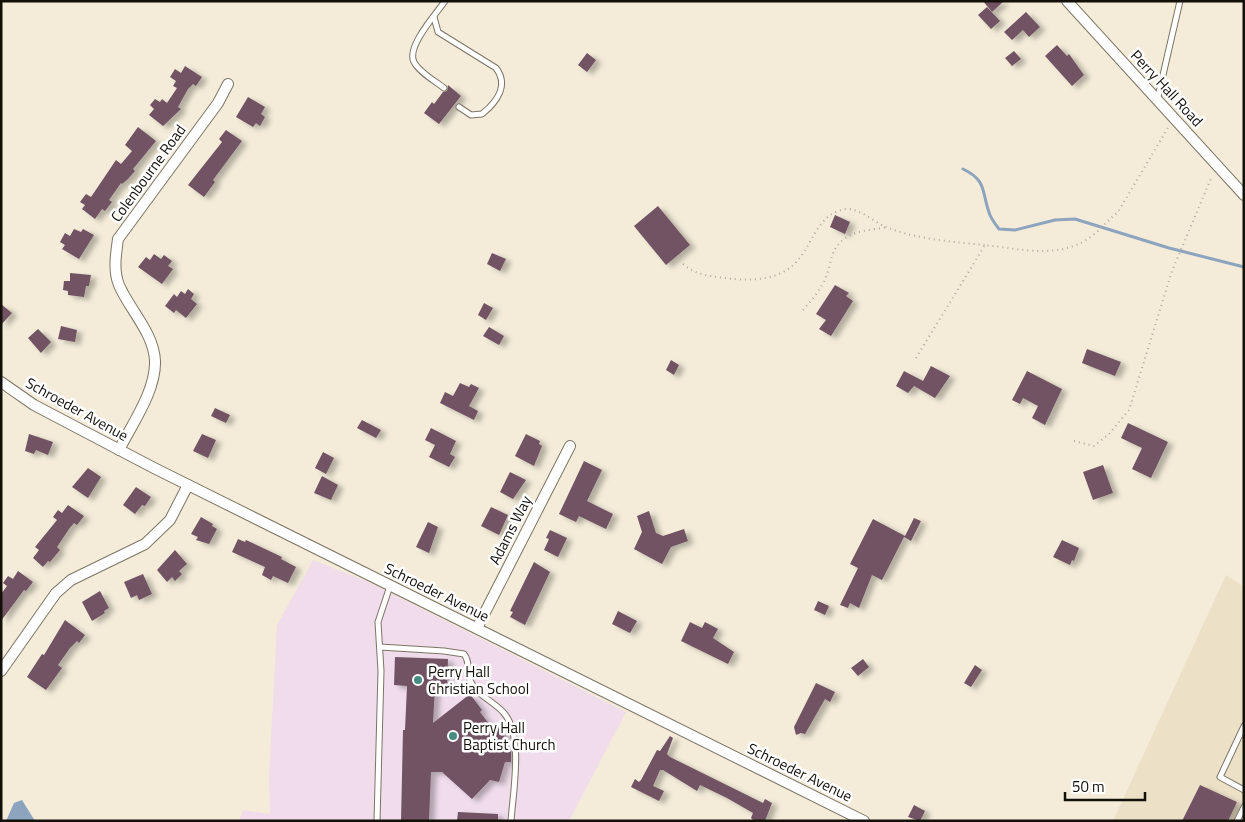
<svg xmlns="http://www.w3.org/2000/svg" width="1245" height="822" font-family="'Titillium Web',sans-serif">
	<defs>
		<filter id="shadow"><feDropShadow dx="5.5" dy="3" stdDeviation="2.5" flood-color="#0004"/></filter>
	</defs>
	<rect width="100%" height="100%" fill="#f4ecd9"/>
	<polygon fill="#ece0c7" points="1226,575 1244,587 1244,821 1113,821"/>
	<polygon fill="#f0dceb" points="313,560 371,583 626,712 569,821 239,821 243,810 270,814 269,776 277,625"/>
	<polygon fill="#8da4be" points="22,800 35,821 6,821 14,803"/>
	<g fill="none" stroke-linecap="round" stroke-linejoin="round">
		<path stroke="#8da4be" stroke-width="3" d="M963,169C988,181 981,192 990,215C992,220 996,225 999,229L1015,230L1055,220L1075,219L1169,248L1244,267"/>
	</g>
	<g fill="#715364" filter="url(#shadow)">
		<polygon points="983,1 1004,1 992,12"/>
		<polygon points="987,7 1000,21 991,29 978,15"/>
		<polygon points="1026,12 1040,27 1029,37 1023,30 1012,40 1004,32"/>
		<polygon points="1057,45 1067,56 1069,54 1084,75 1072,86 1045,56"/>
		<polygon points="1014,51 1021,59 1012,66 1005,58"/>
		<polygon points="587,53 596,60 587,72 578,65"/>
		<polygon points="185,66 202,77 196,86 193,84 188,89 178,107 181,109 163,126 149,115 154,109 150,105 155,99 160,102 162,99 167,103 177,88 173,86 176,81 170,77 175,69 181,73"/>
		<polygon points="448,85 461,96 439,124 424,113 432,102 434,104 443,92 447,91"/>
		<polygon points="248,97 265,107 261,114 265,117 260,126 256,123 253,127 236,117"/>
		<polygon points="138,127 156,141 133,169 135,171 128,179 122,184 121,183 109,200 112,202 105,211 102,209 95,219 82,209 85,205 80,202 86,194 91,197 116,160 121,164 132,151 125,145"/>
		<polygon points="226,130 242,141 213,180 215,182 204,197 188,185 222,142 219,139"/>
		<polygon points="658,206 690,245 666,265 634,226"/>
		<polygon points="835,215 850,222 845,234 830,227"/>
		<polygon points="74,229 81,232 83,229 94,235 79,259 62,249 65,245 60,242 65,233 70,236"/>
		<polygon points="492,253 506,259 500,271 487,264"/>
		<polygon points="154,254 161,259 164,255 172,261 168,266 173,269 162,284 138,267 146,257 150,260"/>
		<polygon points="70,273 91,275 89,286 86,286 84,297 68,295 68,291 63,290 64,281 70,281"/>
		<polygon points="835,285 849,293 846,296 853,301 831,336 819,329 826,320 816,314"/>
		<polygon points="188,289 194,294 191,299 197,304 186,318 176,310 174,313 165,306 174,294 177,297 181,291 185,294"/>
		<polygon points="484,303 493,308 486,320 478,315"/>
		<polygon points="1,304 12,313 1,325"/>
		<polygon points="61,326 77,330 75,342 58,339"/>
		<polygon points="489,327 504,336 499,345 483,336"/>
		<polygon points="38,329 51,342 41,353 28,338"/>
		<polygon points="1087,349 1121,362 1115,376 1082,363"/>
		<polygon points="671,360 679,365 674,375 666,370"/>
		<polygon points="931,366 950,376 935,398 914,386 908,393 896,386 904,371 923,381"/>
		<polygon points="1027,371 1062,389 1045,425 1032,418 1038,406 1023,398 1020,404 1012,400"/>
		<polygon points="460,383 469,387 471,384 479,388 469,406 478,411 474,420 440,403 445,392 453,396"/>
		<polygon points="215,408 230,415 226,423 211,416"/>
		<polygon points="362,420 381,430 376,438 357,428"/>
		<polygon points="1128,423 1168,442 1151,478 1132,469 1142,448 1121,438"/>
		<polygon points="431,428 456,441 450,454 455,457 449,467 429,457 435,445 425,440"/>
		<polygon points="29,434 53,442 48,455 36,450 34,454 25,451"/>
		<polygon points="202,434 216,440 208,458 193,451"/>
		<polygon points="526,434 540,441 539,444 542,446 534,466 515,456"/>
		<polygon points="323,452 334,458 326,474 315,468"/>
		<polygon points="584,461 602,470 587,501 613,514 606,529 579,516 576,522 559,514"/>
		<polygon points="1103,465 1113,493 1093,500 1083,472"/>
		<polygon points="88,468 101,477 88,498 72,487"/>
		<polygon points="510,472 526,480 513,499 500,492"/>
		<polygon points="322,476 338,485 331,500 314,493"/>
		<polygon points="136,487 151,497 145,506 142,505 135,514 123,505"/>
		<polygon points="68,505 84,516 77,525 74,523 69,529 57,547 60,550 50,562 48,561 43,567 33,558 39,550 35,547 57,520 53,517 58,510 62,513"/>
		<polygon points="491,507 508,515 499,535 481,526"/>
		<polygon points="649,511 656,533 663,536 684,529 688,541 671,547 662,564 634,549 642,532 637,516"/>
		<polygon points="201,517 213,524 212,526 217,529 209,544 196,540 198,537 191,534"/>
		<polygon points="914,518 921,521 911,541 904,537 882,580 872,575 859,608 850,603 848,608 840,605 858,568 850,564 873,519 905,536"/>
		<polygon points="428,522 438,527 429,553 416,547"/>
		<polygon points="550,530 567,538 558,557 544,550 549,539 546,538"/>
		<polygon points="238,539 245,542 246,540 282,557 281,559 296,567 288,583 273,576 271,580 262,575 265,567 232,552"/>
		<polygon points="1062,540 1079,548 1074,561 1072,560 1070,565 1053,557"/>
		<polygon points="175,550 187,564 179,571 182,574 175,581 172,577 167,582 157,570"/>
		<polygon points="534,562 550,572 525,625 510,617 513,612 510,611"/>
		<polygon points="18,571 33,582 26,591 24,590 1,621 1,594 7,586 3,583 8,576 13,579"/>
		<polygon points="143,574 152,594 139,600 137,595 131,598 124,582"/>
		<polygon points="100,591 109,608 104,611 105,613 92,621 82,602"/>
		<polygon points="818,601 829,606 825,615 814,610"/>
		<polygon points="618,611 637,621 630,633 612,624"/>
		<polygon points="65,620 85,635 79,643 77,641 70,648 58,665 62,668 46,690 27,677 42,654 44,655"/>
		<polygon points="690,622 702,628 705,622 718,629 713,638 734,652 728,664 681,641"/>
		<polygon points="395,657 448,659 447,687 435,687 433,723 470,694 482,710 480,712 492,728 502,726 506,747 511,748 511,762 505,762 499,782 490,780 472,799 442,772 431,772 429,821 401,821 403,730 405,730 407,686 394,685"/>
		<polygon points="863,659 869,667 858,676 851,668"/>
		<polygon points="975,665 982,670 971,687 964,683"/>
		<polygon points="816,683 835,692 830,702 825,699 805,734 801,733 796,735 794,727"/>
		<polygon points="670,736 673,738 667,754 670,757 763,803 765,799 772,803 765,821 754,821 751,818 753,813 727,798 700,785 697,791 663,770 660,770 653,786 664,791 659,801 631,787 635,779 639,782 641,780 657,750 660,751"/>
		<polygon points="1200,785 1237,802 1228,821 1182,821"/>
		<polygon points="914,805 925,811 920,821 908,817"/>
		<polygon points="458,812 498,814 498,821 457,821"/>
	</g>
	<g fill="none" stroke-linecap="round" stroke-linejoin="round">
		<defs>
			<g id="service">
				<path d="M434,17L438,32L496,68C509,85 497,102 482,114L471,115L459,107"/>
				<path d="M444,88C435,81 419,72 414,62C406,47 436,14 445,1"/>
				<polyline points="1157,101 1180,1"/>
				<path d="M380,647L444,651L464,654C471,663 466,670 470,680C475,694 493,701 503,712C524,734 513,792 511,821"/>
				<polyline points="1244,726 1220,777 1244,790"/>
				<polyline points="377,821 381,671 378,622 390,586"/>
				<polyline points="1237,821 1244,807"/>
			</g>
			<g id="minor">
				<polyline points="1067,1 1244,195"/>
				<polyline points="1,382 34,405 154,468 864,821"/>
				<path d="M119,450C132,424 156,391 155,361C154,333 129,309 119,285C113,270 116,254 118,239L218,103L228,84"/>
				<polyline points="477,628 570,446"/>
				<polyline points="1,671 56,593 71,580 145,544 170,520 188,485"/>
			</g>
		</defs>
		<use href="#service" stroke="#7c7565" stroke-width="7"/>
		<use href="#minor" stroke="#7c7565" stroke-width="12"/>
		<g stroke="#afa99a" stroke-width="2" stroke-dasharray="1 4" stroke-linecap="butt">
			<path d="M683,264C696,275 709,276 725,278C747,281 773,281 791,267C812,251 816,211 847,209C860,209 873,221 884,226C913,239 954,242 985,245"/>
			<path d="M803,310C810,302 817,294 822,285C835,264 825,247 853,234C863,230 877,229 888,227"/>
			<path d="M916,358L985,245C1021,249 1060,260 1092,236C1101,229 1108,220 1118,212L1169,126"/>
			<polyline points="1074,441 1094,446 1109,434 1129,410 1172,271 1212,176"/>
		</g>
		<use href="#service" stroke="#fff" stroke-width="5"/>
		<use href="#minor" stroke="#fff" stroke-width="10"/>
	</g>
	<g fill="#468c83" stroke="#fff" stroke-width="2">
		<circle cx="418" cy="680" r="5"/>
		<circle cx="453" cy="736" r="5"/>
	</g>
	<g text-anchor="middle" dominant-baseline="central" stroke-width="5" stroke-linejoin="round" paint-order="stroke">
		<g font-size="15" fill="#121009" stroke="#fff">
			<text transform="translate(1167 88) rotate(47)">Perry Hall Road</text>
			<text transform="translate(148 173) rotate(-54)">Colenbourne Road</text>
			<text transform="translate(77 409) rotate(29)">Schroeder Avenue</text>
			<text transform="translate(510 530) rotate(-63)">Adams Way</text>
			<text transform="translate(437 592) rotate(26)">Schroeder Avenue</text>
			<text transform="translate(800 772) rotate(26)">Schroeder Avenue</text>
		</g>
		<g font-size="15" fill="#121009" stroke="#fff" text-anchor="start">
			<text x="428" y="671">Perry Hall<tspan x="428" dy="17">Christian School</tspan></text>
			<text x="463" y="727">Perry Hall<tspan x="463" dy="17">Baptist Church</tspan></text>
		</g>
	</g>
	<rect width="1245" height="822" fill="none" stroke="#121009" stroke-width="5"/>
	<path d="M1065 792v8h80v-8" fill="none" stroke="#121009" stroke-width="2.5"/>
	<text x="1072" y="792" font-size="15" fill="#121009" stroke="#ffffff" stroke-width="4" paint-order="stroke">50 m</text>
</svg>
